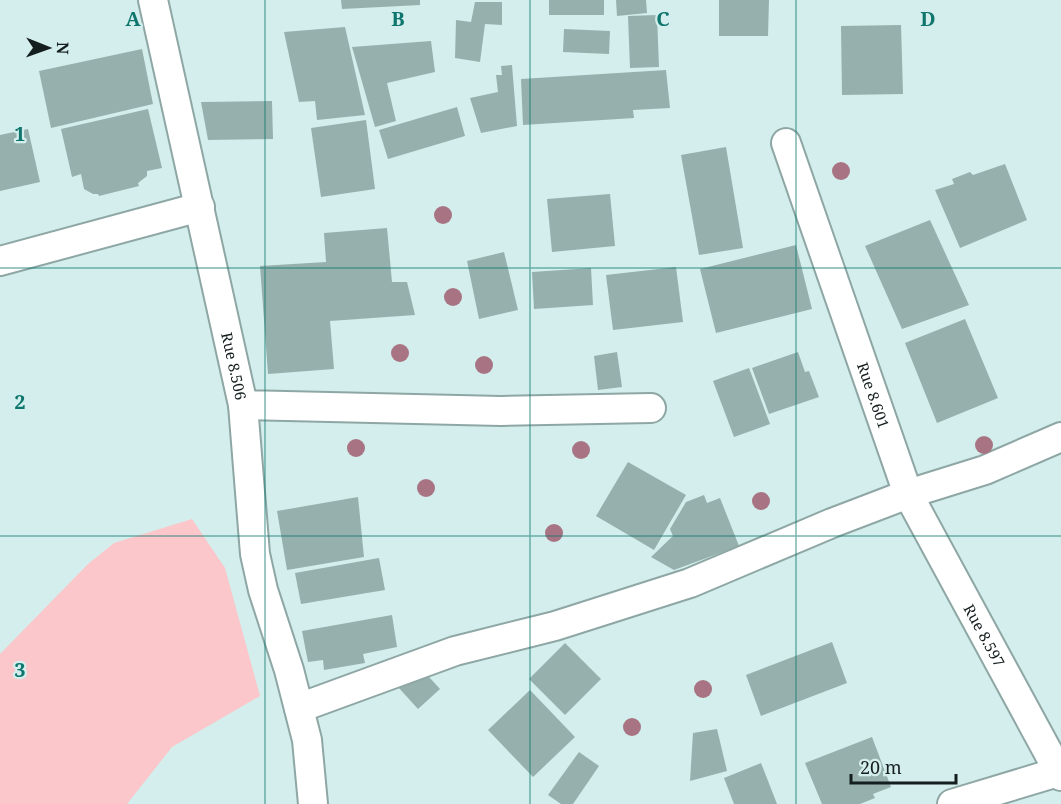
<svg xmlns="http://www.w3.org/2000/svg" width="1061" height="804" font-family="'Noto Serif',serif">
	<rect width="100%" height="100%" fill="#d3eeec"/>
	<polygon fill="#fbc7ca" points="192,519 225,568 260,696 172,747 127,804 0,804 0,654 88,564 114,543"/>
	<g fill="#96b0ae">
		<polygon points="341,0 420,0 420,5 342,9"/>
		<rect x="549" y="0" width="55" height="15"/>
		<polygon points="616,0 646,0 647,13 617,16"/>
		<polygon points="719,0 769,0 768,36 719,36"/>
		<polygon points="475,2 502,2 502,25 485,24 480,62 455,58 456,20 471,22"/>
		<polygon points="657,15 659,67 630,68 628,16"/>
		<polygon points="901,25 903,94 842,95 841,26"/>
		<polygon points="345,27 365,115 317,120 315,101 299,102 284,32"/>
		<polygon points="564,29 610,31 609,54 563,52"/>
		<polygon points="431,41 435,72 387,83 396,121 375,127 352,47"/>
		<polygon points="142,49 153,104 51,128 39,71"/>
		<polygon points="512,65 517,126 481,133 470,98 498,92 496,75 502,75 501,66"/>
		<polygon points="666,70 670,108 633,110 634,118 523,125 521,79"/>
		<polygon points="272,101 273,139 208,140 201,102"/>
		<polygon points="457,107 465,136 388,159 379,130"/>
		<polygon points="148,109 162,168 147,171 147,176 138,183 139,186 99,196 98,194 93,194 84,189 81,174 72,177 61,129"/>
		<polygon points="366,120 375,189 321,197 311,128"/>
		<polygon points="28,129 40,182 0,191 0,135"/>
		<polygon points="726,147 743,248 699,255 681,155"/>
		<polygon points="1005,164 1027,220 960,248 935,190 954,184 952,179 970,172 973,175"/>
		<polygon points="610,194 615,246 552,252 547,199"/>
		<polygon points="930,220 969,305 902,329 865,246"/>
		<polygon points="387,228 392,282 407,282 415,315 330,321 334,369 268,374 260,266 326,262 324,233"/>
		<polygon points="796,245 812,309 716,333 700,269"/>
		<polygon points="504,252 518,310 479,319 467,261"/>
		<polygon points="676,267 683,322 613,330 606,275"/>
		<polygon points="591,268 593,305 534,309 532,272"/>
		<polygon points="965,319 998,398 937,423 905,343"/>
		<polygon points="617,352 622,387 598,390 594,356"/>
		<polygon points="798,352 805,372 809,371 819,397 769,414 752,368"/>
		<polygon points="749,368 770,424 734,437 713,381"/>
		<polygon points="628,462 686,495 654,550 596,516"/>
		<polygon points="704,495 707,503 720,498 739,546 674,570 651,557 673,536 670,529 686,502"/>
		<polygon points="358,497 364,557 287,570 277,511"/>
		<polygon points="379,558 385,590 301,604 295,573"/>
		<polygon points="392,615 397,647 363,654 365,663 324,670 323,660 308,662 302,631"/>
		<polygon points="832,642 847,683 761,716 746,675"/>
		<polygon points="565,643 601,679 565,715 529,679"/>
		<polygon points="420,667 440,689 418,709 398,687"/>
		<polygon points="530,690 575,737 533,777 488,730"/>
		<polygon points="717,729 727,771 690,781 693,733"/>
		<polygon points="872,737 891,787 873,794 875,798 860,804 822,804 805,763"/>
		<polygon points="579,752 599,766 573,804 561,804 548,795"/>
		<polygon points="761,763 777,804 734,804 724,778"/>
	</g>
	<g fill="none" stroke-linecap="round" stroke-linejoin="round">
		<defs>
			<g id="minor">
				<path id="s1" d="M153,0L243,405L501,411L651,408"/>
				<path id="s2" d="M786,143L908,494L985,470L1061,437"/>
				<polyline points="0,261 200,207"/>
				<polyline points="243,405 255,554 263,590 289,670 307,740 313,804"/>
				<path id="s3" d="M299,708L455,651L555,626L690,583L832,523L908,494L1061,776"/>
				<polyline points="952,804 1061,771"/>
			</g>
		</defs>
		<use href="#minor" stroke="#8ea7a5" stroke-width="32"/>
		<use href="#minor" stroke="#fff" stroke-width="28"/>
	</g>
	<g fill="#a87484">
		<circle cx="841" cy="171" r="9"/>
		<circle cx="443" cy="215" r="9"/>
		<circle cx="453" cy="297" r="9"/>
		<circle cx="400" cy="353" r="9"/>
		<circle cx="484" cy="365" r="9"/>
		<circle cx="984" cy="445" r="9"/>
		<circle cx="356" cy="448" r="9"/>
		<circle cx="581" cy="450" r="9"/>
		<circle cx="426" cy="488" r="9"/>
		<circle cx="761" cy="501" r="9"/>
		<circle cx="554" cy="533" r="9"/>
		<circle cx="703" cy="689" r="9"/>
		<circle cx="632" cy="727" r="9"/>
	</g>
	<path fill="none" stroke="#0f766e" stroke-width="1.5" stroke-opacity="0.55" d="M265,0V804M530,0V804M796,0V804M0,268H1061M0,536H1061"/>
	<g text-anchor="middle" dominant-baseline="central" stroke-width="4.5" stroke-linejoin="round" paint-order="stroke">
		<g font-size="15" fill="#151e1e" stroke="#d3eeec">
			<text stroke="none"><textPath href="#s1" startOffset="375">Rue 8.506</textPath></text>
			<text stroke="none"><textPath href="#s2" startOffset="267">Rue 8.601</textPath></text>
			<text stroke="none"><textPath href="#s3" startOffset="807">Rue 8.597</textPath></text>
		</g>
	</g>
	<g font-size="20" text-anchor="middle" font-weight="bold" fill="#0f766e" stroke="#d3eeec" stroke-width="4.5" stroke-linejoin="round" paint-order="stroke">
		<text x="133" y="26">A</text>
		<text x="398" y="26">B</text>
		<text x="663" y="26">C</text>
		<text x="928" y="26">D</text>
		<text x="20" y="141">1</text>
		<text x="20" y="409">2</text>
		<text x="20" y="677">3</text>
	</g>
	<g transform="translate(48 48) rotate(91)" stroke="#d3eeec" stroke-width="4.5" paint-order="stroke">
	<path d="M0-4.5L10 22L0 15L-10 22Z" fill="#151e1e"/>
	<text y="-9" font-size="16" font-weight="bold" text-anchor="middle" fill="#151e1e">N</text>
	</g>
	<path d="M851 774v9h105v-9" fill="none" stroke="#151e1e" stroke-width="3"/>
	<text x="860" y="774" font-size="18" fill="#151e1e" stroke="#d3eeec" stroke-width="4.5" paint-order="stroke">20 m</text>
</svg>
